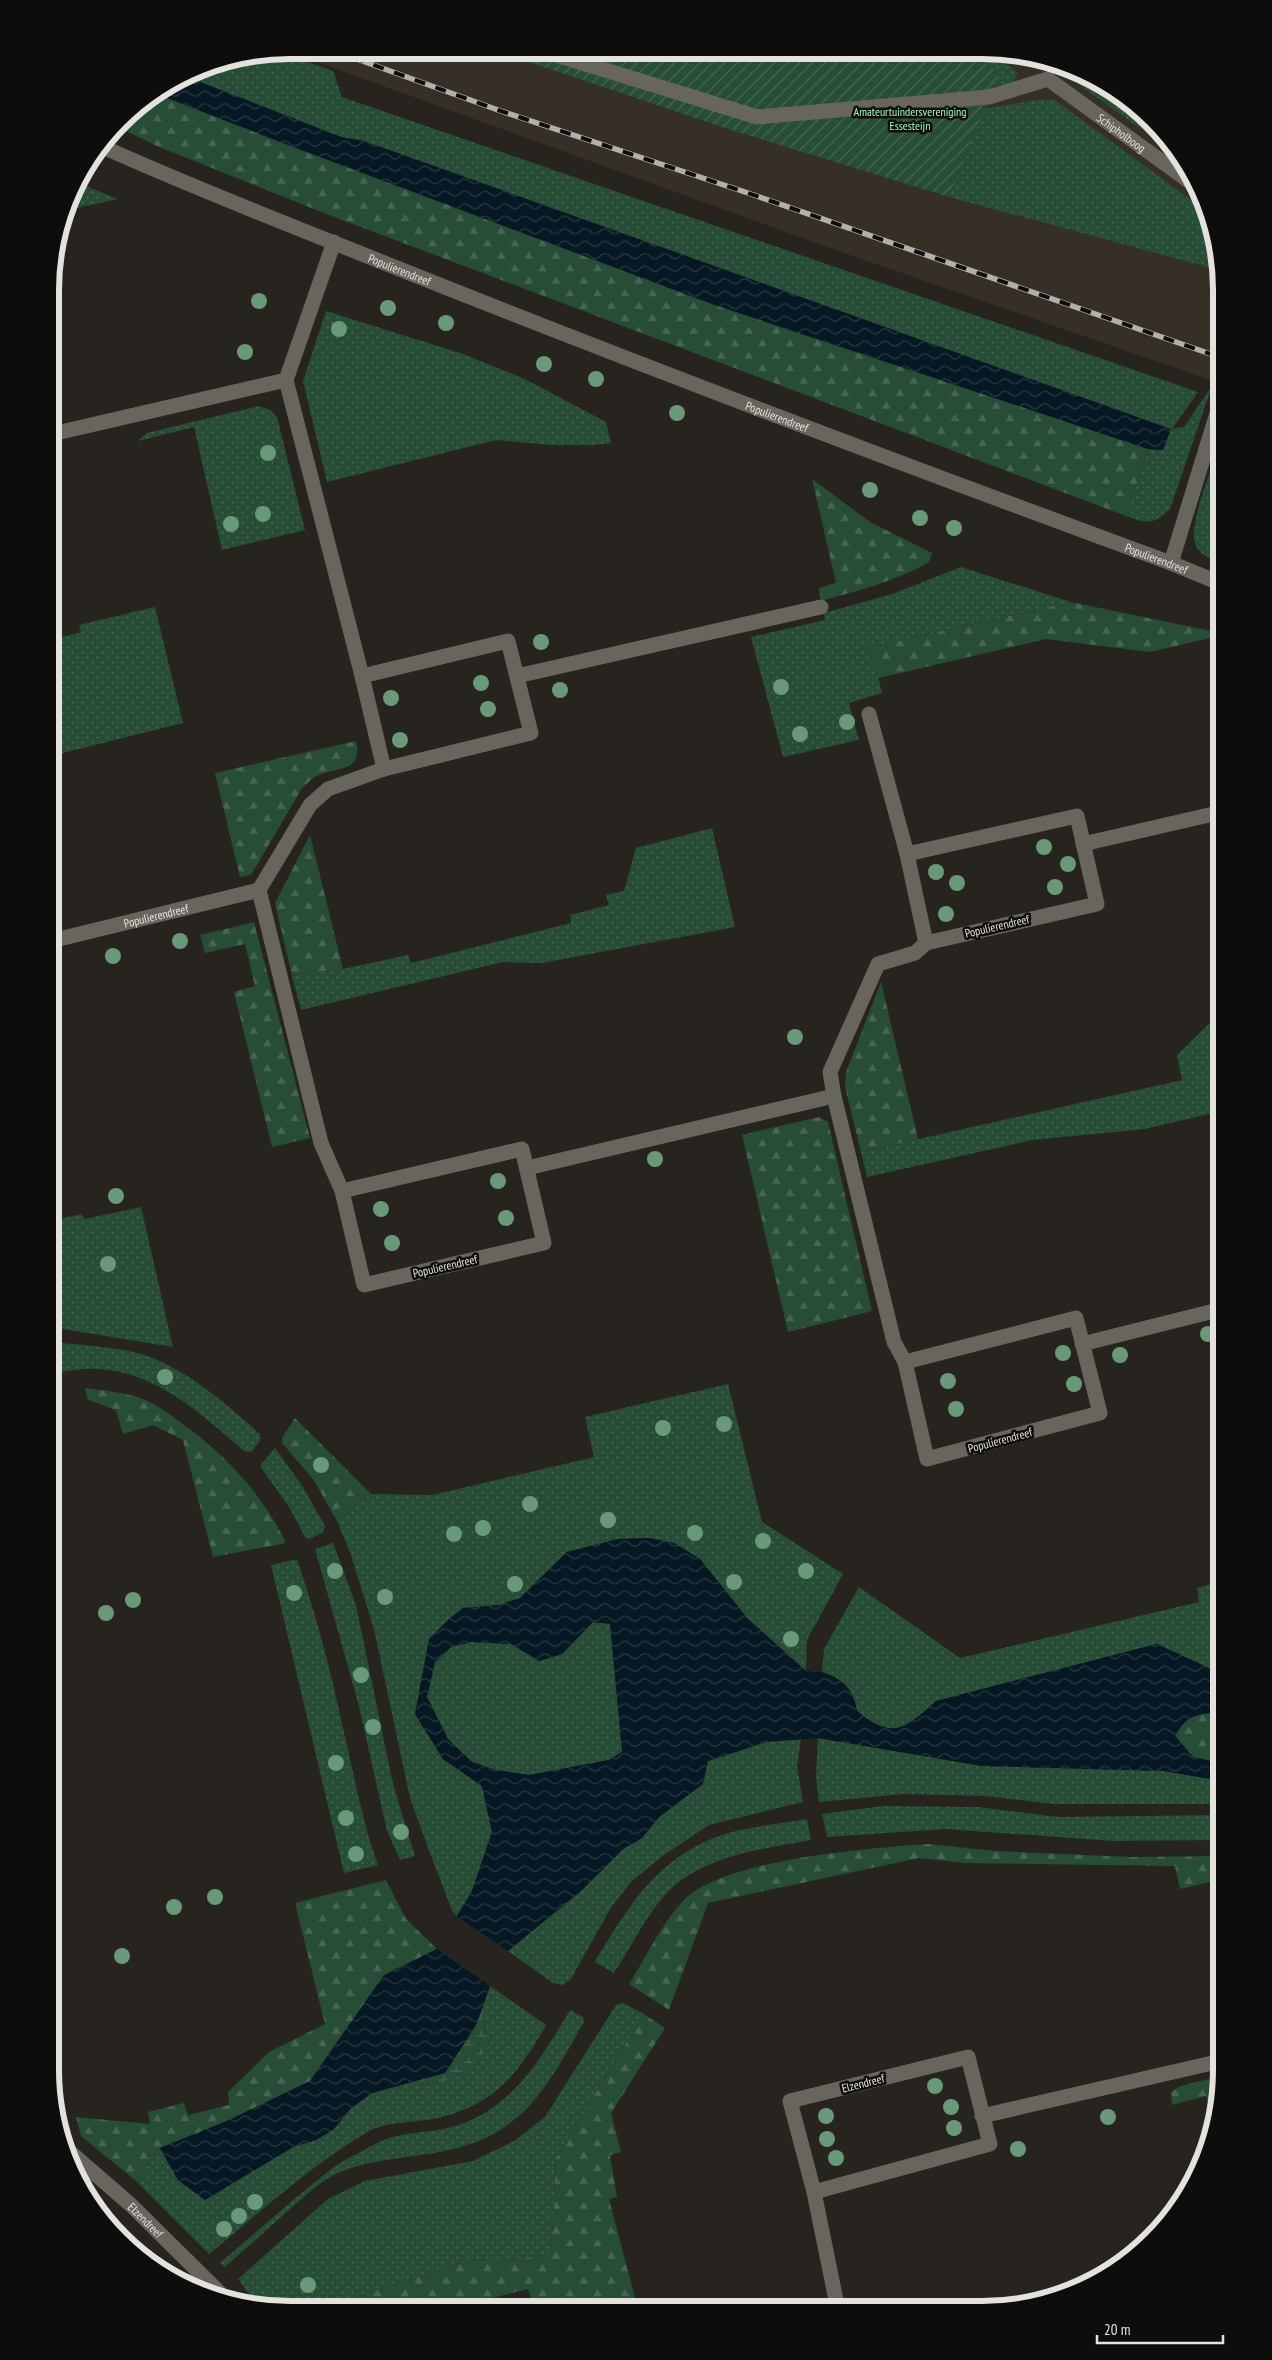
<svg xmlns="http://www.w3.org/2000/svg" width="1272" height="2360" font-family="'PT Sans Narrow',sans-serif">
	<defs>
		<pattern id="grass-dots" width="8" height="8" patternUnits="userSpaceOnUse" patternTransform="scale(1.25)"><rect width="8" height="8" fill="#274d36"/><path d="M2 2h.1M6 6h.1" fill="none" stroke="#466653" stroke-width="1.8" stroke-linecap="round"/></pattern>
		<pattern id="forest-firs" width="22" height="20" patternUnits="userSpaceOnUse" patternTransform="scale(1.25)"><rect width="22" height="20" fill="#274d36"/><path d="M5 1l3.5 6h-7zM16 11l3.5 6h-7z" fill="#466653"/></pattern>
		<pattern id="wetland-marsh" width="20" height="14" patternUnits="userSpaceOnUse" patternTransform="scale(1.25)"><rect width="20" height="14" fill="#274d36"/><path d="M1 5h8M5 5V1M11 12h8M15 12V8" fill="none" stroke="#466653"/></pattern>
		<pattern id="garden-furrows" width="10" height="10" patternUnits="userSpaceOnUse" patternTransform="scale(1.25)"><rect width="10" height="10" fill="#274d36"/><path d="M-1 1l2-2M0 10L10 0M9 11l2-2" fill="none" stroke="#466653"/></pattern>
		<pattern id="water-waves" width="16" height="10" patternUnits="userSpaceOnUse" patternTransform="scale(1.25)"><rect width="16" height="10" fill="#051823"/><path d="M0 5q4-4 8 0t8 0" fill="none" stroke="#293942"/></pattern>
	</defs>
	<rect width="100%" height="100%" fill="#27241f"/>
	<polygon fill="#362f26" points="287,51 1029,55 1088,75 1140,109 1181,156 1209,212 1222,290 1222,384 830,248"/>
	<g fill="url(#grass-dots)">
		<path d="M280,52L333,71L342,97L1198,392L1172,429L1184,427L1212,386L1170,509C1153,525 1147,524 1126,516L1148,449L1163,450L1170,429L364,141L341,137L185,76L198,68Z"/>
		<polygon points="973,54 992,54 1018,73 1012,84 993,86 998,73"/>
		<polygon points="1043,59 1088,75 1140,109 1182,158"/>
		<polygon points="1038,100 1055,100 1210,214 1219,270 949,197 984,109"/>
		<polygon points="76,182 118,199 67,210"/>
		<polygon points="326,311 463,354 525,379 606,422 611,443 595,445 551,445 496,440 327,482 303,381"/>
		<polygon points="259,406 270,410 277,417 305,530 222,550 194,427 138,441 147,433"/>
		<path d="M1222,441V562C1212,559 1201,556 1196,546C1186,527 1214,463 1222,441Z"/>
		<polygon points="961,567 1071,602 866,648 878,676 882,693 849,703 859,740 783,757 751,637 825,620 824,613 892,594"/>
		<polygon points="155,607 183,723 51,756 52,640 81,632 79,625"/>
		<polygon points="712,828 735,927 542,963 503,962 301,1010 292,976 343,969 408,955 411,963 571,923 570,915 609,905 606,895 624,891 636,848"/>
		<polygon points="1222,1011 1222,1111 1145,1129 1032,1140 867,1177 861,1152 1182,1080 1177,1055"/>
		<polygon points="141,1207 173,1347 51,1327 51,1221 81,1214 85,1219"/>
		<path d="M51,1342C79,1345 124,1347 150,1357C193,1374 226,1404 260,1434V1441L251,1452L244,1451C203,1415 155,1371 97,1369C82,1368 66,1372 51,1373Z"/>
		<polygon points="728,1384 762,1522 843,1574 807,1640 806,1671 748,1619 700,1559 674,1543 649,1538 618,1539 567,1552 520,1598 499,1605 463,1608 429,1639 415,1714 443,1759 482,1786 492,1832 472,1891 457,1917 452,1910 434,1864 410,1798 374,1629 350,1552 337,1521 371,1494 433,1495 594,1457 585,1417"/>
		<polygon points="275,1448 303,1487 325,1526 323,1532 310,1539 305,1537 289,1507 260,1466"/>
		<polygon points="333,1543 356,1605 393,1784 415,1856 400,1860 387,1831 359,1706 315,1549"/>
		<path d="M297,1559C316,1615 331,1671 343,1728C354,1774 362,1821 378,1865L344,1873L271,1565Z"/>
		<path d="M1222,1581V1674L1156,1644L936,1701C906,1728 893,1741 857,1711C853,1685 843,1683 822,1671L824,1649L859,1587L960,1658L1199,1602L1197,1588Z"/>
		<polygon points="593,1622 610,1624 623,1752 609,1760 529,1775 496,1770 472,1762 448,1739 427,1697 435,1662 451,1647 471,1642 511,1644 539,1661 562,1654"/>
		<polygon points="818,1738 982,1766 1164,1771 1222,1781 1222,1804 1054,1804 985,1796 904,1794 819,1802 816,1777"/>
		<polygon points="801,1739 797,1766 803,1802 709,1825 661,1857 631,1882 610,1909 571,1979 562,1985 553,1983 508,1951 582,1890 623,1849 642,1838 659,1817 702,1784 708,1761 766,1742"/>
		<polygon points="883,1806 977,1807 1058,1817 1222,1815 1222,1840 1114,1841 945,1829 827,1837 822,1814"/>
		<path d="M807,1819L811,1840C758,1850 695,1856 659,1902C642,1924 629,1950 614,1973L595,1962C630,1903 662,1851 732,1832C756,1826 783,1823 807,1819Z"/>
		<path d="M490,1986L546,2025C517,2077 490,2109 427,2120C412,2122 384,2123 371,2130C312,2164 262,2211 209,2254L136,2181L160,2148L178,2180L205,2200L293,2147L316,2140L334,2129L350,2109L372,2093L438,2083L489,2045L481,2012Z"/>
		<polygon points="623,2003 644,2014 556,2158 551,2257 471,2260 348,2300 346,2308 259,2308 238,2279 328,2199 365,2181 473,2161 514,2141 545,2117 616,2005"/>
		<path d="M570,2010L583,2017L584,2022C542,2096 519,2141 427,2154C396,2159 361,2161 332,2176C317,2184 303,2198 290,2209C269,2228 247,2247 225,2267L220,2263C258,2231 295,2197 334,2167C347,2158 363,2151 377,2143C399,2131 428,2134 451,2127C510,2112 541,2059 570,2010Z"/>
	</g>
	<g fill="url(#forest-firs)">
		<polygon points="157,94 275,140 712,304 1148,449 1126,516 329,215 157,146 118,127 131,110"/>
		<path d="M812,479L870,522L932,553L929,562C896,581 857,591 821,601L819,588L836,583Z"/>
		<polygon points="1071,602 1216,632 1214,637 1150,652 1046,639 879,678 866,648"/>
		<path d="M356,741C363,772 338,767 319,775C312,778 306,784 301,790L251,875L240,877L215,773Z"/>
		<polygon points="310,835 343,969 292,976 275,903"/>
		<polygon points="254,922 310,1138 272,1147 234,992 255,986 245,944 205,953 200,935"/>
		<polygon points="881,982 918,1139 861,1152 845,1087 846,1072"/>
		<polygon points="819,1117 828,1122 872,1311 788,1332 742,1135"/>
		<path d="M85,1388C101,1390 118,1392 134,1396C152,1401 170,1414 184,1425C228,1457 262,1494 286,1543L213,1557L183,1440L153,1425L123,1434L116,1410L88,1400Z"/>
		<polygon points="295,1418 371,1494 337,1521 313,1479 282,1443 282,1438"/>
		<path d="M1222,1712V1763L1193,1757L1175,1736C1187,1714 1198,1714 1222,1712Z"/>
		<path d="M929,1844L995,1851L1131,1857L1222,1856V1879L1180,1889L1175,1866L965,1863L919,1858L708,1903L669,2010L629,1984C647,1956 662,1922 686,1898C727,1859 871,1848 929,1844Z"/>
		<polygon points="386,1880 406,1919 437,1949 384,1975 310,2081 229,2120 160,2148 136,2181 81,2136 76,2117 150,2124 148,2112 184,2103 188,2115 229,2105 228,2092 269,2052 325,2024 295,1903"/>
		<polygon points="644,2014 665,2028 611,2113 621,2152 610,2155 617,2197 609,2199 638,2309 534,2309 528,2289 452,2308 346,2308 348,2300 471,2260 551,2257 556,2158"/>
		<polygon points="1221,2076 1221,2086 1213,2123 1206,2096 1172,2105 1171,2092 1180,2086"/>
	</g>
	<polygon fill="url(#wetland-marsh)" points="481,2012 489,2045 468,2072 438,2083 372,2093 445,2073 476,2025"/>
	<polygon fill="url(#garden-furrows)" points="496,51 973,54 999,73 949,197 728,129"/>
	<g fill="url(#water-waves)" fill-rule="evenodd">
		<polygon points="185,76 341,137 364,141 1171,429 1163,450 1148,449 712,304 275,140 157,94"/>
		<path d="M649,1538L674,1543L700,1559L748,1619L806,1671C833,1671 853,1683 857,1711C893,1741 906,1728 936,1701L1157,1644L1222,1674V1712C1198,1714 1187,1714 1175,1736L1193,1757L1222,1763V1781L1164,1771L982,1766L818,1738L766,1742L708,1761L703,1784L659,1817L642,1838L623,1849L582,1890L508,1951L490,1986L476,2025L445,2073L372,2093L350,2109L334,2129L316,2140L293,2147L205,2200L178,2180L160,2148L229,2120L310,2081L384,1975L437,1949L472,1891L492,1832L482,1786L443,1759L415,1714L429,1639L449,1619L463,1608L499,1605L520,1598L567,1552L618,1539ZM593,1622L610,1624L622,1752L609,1760L529,1775L496,1770L472,1762L448,1739L427,1697L435,1662L451,1647L471,1642L511,1644L539,1661L562,1654Z"/>
	</g>
	<polygon fill="#27241f" points="457,1917 508,1951 490,1986 437,1949"/>
	<g fill="none" stroke-linecap="round" stroke-linejoin="round">
		<polyline stroke="#68645e" stroke-width="15" points="547,52 757,117 989,97 1048,79"/>
		<g stroke="#68645e" stroke-width="15">
			<path id="s1" d="M1048,79L1197,187"/>
			<path id="s2" d="M103,147C203,192 305,231 407,272C660,373 915,469 1171,563L1222,584"/>
			<polyline points="286,380 362,676"/>
			<polyline points="52,434 286,380 334,242"/>
			<polyline points="1171,563 1222,397"/>
			<polygon points="508,641 531,733 384,769 362,676"/>
			<polyline points="517,676 821,607"/>
			<polyline points="869,714 907,854"/>
			<polygon points="1077,816 1097,904 926,943 907,854"/>
			<polyline points="1083,844 1222,812"/>
			<path id="s3" d="M51,941L259,890"/>
			<polyline points="834,1096 894,1342 905,1362"/>
			<polygon points="522,1149 544,1243 364,1285 342,1191"/>
			<polyline points="527,1168 834,1096 830,1072 878,964 915,953 926,943"/>
			<polyline points="342,1191 321,1143 259,890 310,805 328,789 384,769"/>
			<polygon points="1076,1318 1100,1413 927,1459 905,1362"/>
			<polyline points="1082,1344 1222,1309"/>
			<polygon points="968,2057 990,2144 814,2192 790,2101"/>
			<polyline points="982,2116 1221,2061"/>
			<path id="s4" d="M63,2146L131,2205L225,2298"/>
			<polyline points="814,2192 838,2310"/>
		</g>
		<defs>
			<polyline id="rail" points="332,50 498,110 748,193 1222,358"/>
		</defs>
		<use href="#rail" stroke="#b2b0ac" stroke-width="5.5"/>
		<use href="#rail" stroke="#0f0d0b" stroke-width="4" stroke-dasharray="11" stroke-linecap="butt"/>
	</g>
	<g fill="#699978">
		<circle cx="259" cy="301" r="8"/>
		<circle cx="388" cy="308" r="8"/>
		<circle cx="446" cy="323" r="8"/>
		<circle cx="339" cy="329" r="8"/>
		<circle cx="245" cy="352" r="8"/>
		<circle cx="544" cy="364" r="8"/>
		<circle cx="596" cy="379" r="8"/>
		<circle cx="677" cy="413" r="8"/>
		<circle cx="268" cy="453" r="8"/>
		<circle cx="870" cy="490" r="8"/>
		<circle cx="263" cy="514" r="8"/>
		<circle cx="920" cy="518" r="8"/>
		<circle cx="231" cy="524" r="8"/>
		<circle cx="954" cy="528" r="8"/>
		<circle cx="541" cy="642" r="8"/>
		<circle cx="481" cy="683" r="8"/>
		<circle cx="781" cy="687" r="8"/>
		<circle cx="560" cy="690" r="8"/>
		<circle cx="391" cy="698" r="8"/>
		<circle cx="488" cy="709" r="8"/>
		<circle cx="847" cy="722" r="8"/>
		<circle cx="800" cy="734" r="8"/>
		<circle cx="400" cy="740" r="8"/>
		<circle cx="1044" cy="847" r="8"/>
		<circle cx="1068" cy="864" r="8"/>
		<circle cx="936" cy="872" r="8"/>
		<circle cx="957" cy="883" r="8"/>
		<circle cx="1055" cy="887" r="8"/>
		<circle cx="946" cy="914" r="8"/>
		<circle cx="180" cy="941" r="8"/>
		<circle cx="113" cy="956" r="8"/>
		<circle cx="795" cy="1037" r="8"/>
		<circle cx="655" cy="1159" r="8"/>
		<circle cx="498" cy="1181" r="8"/>
		<circle cx="116" cy="1196" r="8"/>
		<circle cx="381" cy="1209" r="8"/>
		<circle cx="506" cy="1218" r="8"/>
		<circle cx="392" cy="1243" r="8"/>
		<circle cx="108" cy="1264" r="8"/>
		<circle cx="1208" cy="1334" r="8"/>
		<circle cx="1063" cy="1353" r="8"/>
		<circle cx="1120" cy="1355" r="8"/>
		<circle cx="165" cy="1377" r="8"/>
		<circle cx="948" cy="1381" r="8"/>
		<circle cx="1074" cy="1384" r="8"/>
		<circle cx="956" cy="1409" r="8"/>
		<circle cx="724" cy="1424" r="8"/>
		<circle cx="663" cy="1428" r="8"/>
		<circle cx="321" cy="1465" r="8"/>
		<circle cx="530" cy="1504" r="8"/>
		<circle cx="608" cy="1520" r="8"/>
		<circle cx="483" cy="1528" r="8"/>
		<circle cx="695" cy="1533" r="8"/>
		<circle cx="454" cy="1534" r="8"/>
		<circle cx="763" cy="1541" r="8"/>
		<circle cx="335" cy="1571" r="8"/>
		<circle cx="806" cy="1571" r="8"/>
		<circle cx="734" cy="1582" r="8"/>
		<circle cx="515" cy="1584" r="8"/>
		<circle cx="294" cy="1593" r="8"/>
		<circle cx="385" cy="1597" r="8"/>
		<circle cx="133" cy="1600" r="8"/>
		<circle cx="106" cy="1613" r="8"/>
		<circle cx="791" cy="1639" r="8"/>
		<circle cx="361" cy="1675" r="8"/>
		<circle cx="373" cy="1727" r="8"/>
		<circle cx="336" cy="1763" r="8"/>
		<circle cx="346" cy="1818" r="8"/>
		<circle cx="401" cy="1832" r="8"/>
		<circle cx="356" cy="1854" r="8"/>
		<circle cx="215" cy="1897" r="8"/>
		<circle cx="174" cy="1907" r="8"/>
		<circle cx="122" cy="1956" r="8"/>
		<circle cx="935" cy="2086" r="8"/>
		<circle cx="951" cy="2107" r="8"/>
		<circle cx="826" cy="2116" r="8"/>
		<circle cx="1108" cy="2117" r="8"/>
		<circle cx="954" cy="2128" r="8"/>
		<circle cx="827" cy="2139" r="8"/>
		<circle cx="1018" cy="2149" r="8"/>
		<circle cx="836" cy="2158" r="8"/>
		<circle cx="255" cy="2202" r="8"/>
		<circle cx="239" cy="2216" r="8"/>
		<circle cx="224" cy="2229" r="8"/>
		<circle cx="308" cy="2285" r="8"/>
	</g>
	<g text-anchor="middle" dominant-baseline="central" stroke-width="5" stroke-linejoin="round" paint-order="stroke">
		<g font-size="12" fill="#9ff8c0" stroke="#0f0d0b">
			<text x="910" y="111">Amateurtuindersvereniging<tspan x="910" dy="14">Essesteijn</tspan></text>
		</g>
		<g font-size="12" fill="#e4e2df" stroke="#0f0d0b">
			<text stroke="none"><textPath href="#s1" startOffset="91">Schipholboog</textPath></text>
			<text stroke="none"><textPath href="#s2" startOffset="321">Populierendreef</textPath></text>
			<text stroke="none"><textPath href="#s2" startOffset="726">Populierendreef</textPath></text>
			<text stroke="none"><textPath href="#s2" startOffset="1131">Populierendreef</textPath></text>
			<text stroke="none"><textPath href="#s3" startOffset="108">Populierendreef</textPath></text>
			<text transform="translate(997 926) rotate(-13)">Populierendreef</text>
			<text transform="translate(445 1266) rotate(-13)">Populierendreef</text>
			<text transform="translate(1000 1440) rotate(-15)">Populierendreef</text>
			<text transform="translate(863 2083) rotate(-14)">Elzendreef</text>
			<text stroke="none"><textPath href="#s4" startOffset="111">Elzendreef</textPath></text>
		</g>
	</g>
	<path d="M0 0H1272V2360H0ZM290 59H982A231 231 0 0 1 1213 290V2070A231 231 0 0 1 982 2301H290A231 231 0 0 1 59 2070V290A231 231 0 0 1 290 59Z" fill="#0f0d0b" fill-rule="evenodd"/>
	<path fill="none" stroke="#e4e2df" stroke-width="6" d="M290 59H982A231 231 0 0 1 1213 290V2070A231 231 0 0 1 982 2301H290A231 231 0 0 1 59 2070V290A231 231 0 0 1 290 59Z"/>
	<path d="M1097 2335v8h126v-8" fill="none" stroke="#e4e2df" stroke-width="2.5"/>
	<text x="1104" y="2335" font-size="15" fill="#e4e2df" stroke="#0f0d0b" stroke-width="4" paint-order="stroke">20 m</text>
</svg>
